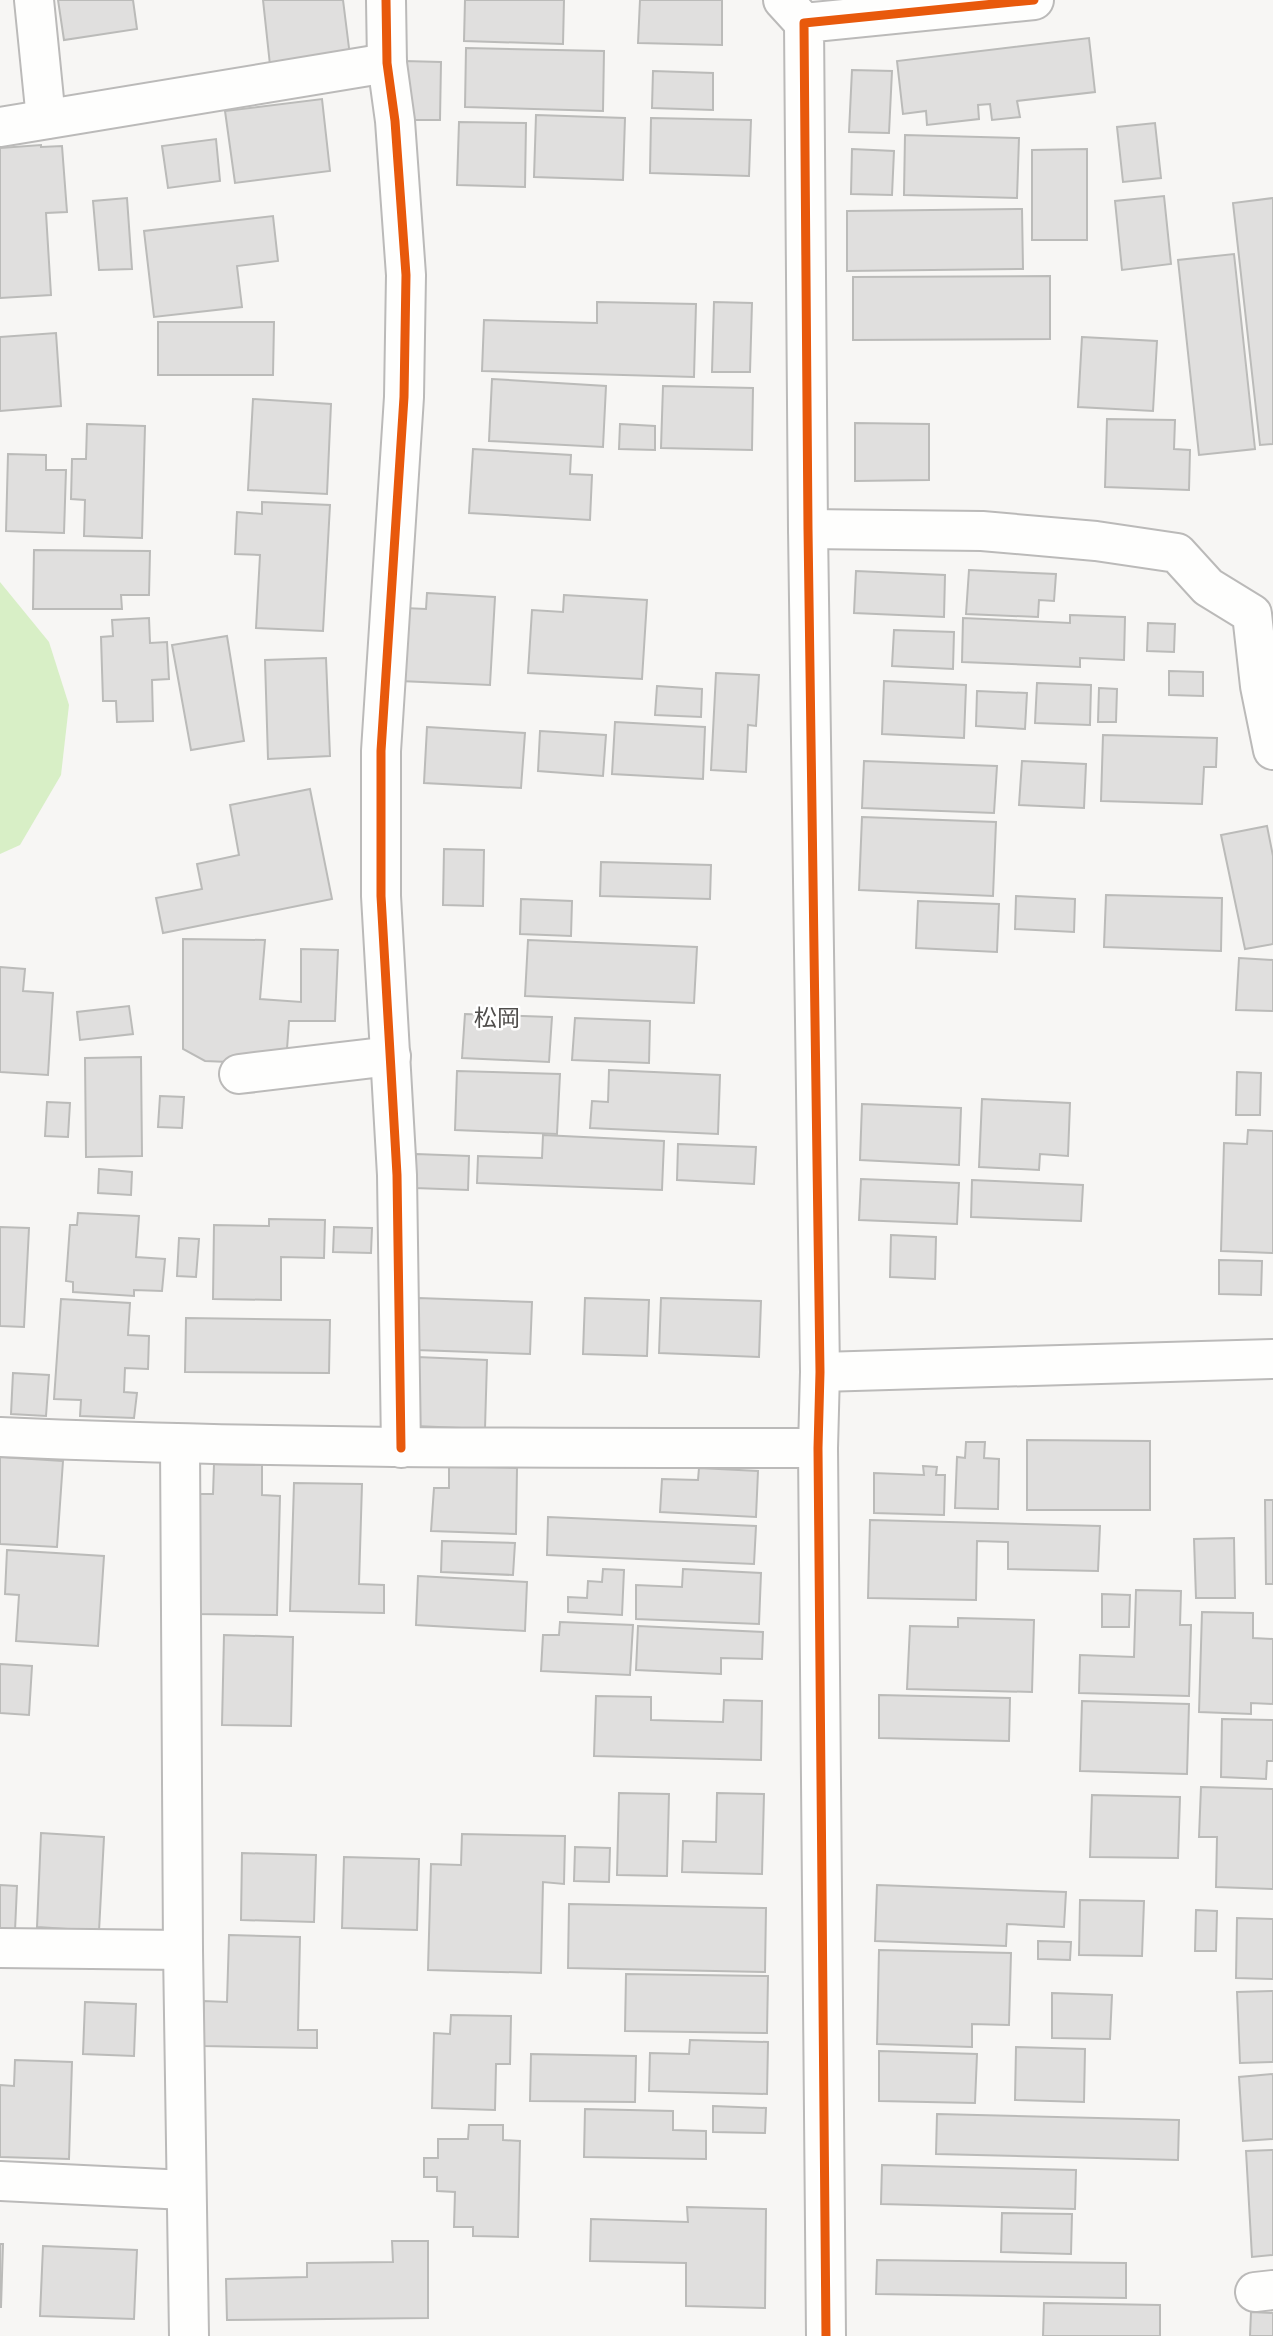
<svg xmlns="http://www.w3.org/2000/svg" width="1273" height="2336" font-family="Mulish,'Noto Sans JP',sans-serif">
	<rect width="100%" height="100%" fill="#f7f6f4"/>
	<polygon fill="#d8efc6" points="0,582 49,642 69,705 61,775 20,845 0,854"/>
	<g fill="#e0dfde" stroke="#bbbbb9" stroke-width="2">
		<polygon points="58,0 133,0 137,29 64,40"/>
		<polygon points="263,0 343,0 350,56 270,65"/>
		<polygon points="465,0 564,0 563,44 464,41"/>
		<polygon points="640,0 722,0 722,45 638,43"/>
		<polygon points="1089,38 1095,92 1017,101 1020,117 992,120 990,104 978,105 979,119 927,125 926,111 903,114 897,61"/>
		<polygon points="466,48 604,51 603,111 465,107"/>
		<polygon points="404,61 441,62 440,120 403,120"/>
		<polygon points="852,70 892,71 889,133 849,132"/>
		<polygon points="653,71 713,73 713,110 652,108"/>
		<polygon points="322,99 330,171 235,183 225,111"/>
		<polygon points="536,115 625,118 623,180 534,177"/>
		<polygon points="651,118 751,120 749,176 650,173"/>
		<polygon points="459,122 526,123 525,187 457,185"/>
		<polygon points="1155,123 1161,178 1123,182 1117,127"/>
		<polygon points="905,135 1019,138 1017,198 904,195"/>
		<polygon points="216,139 220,181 168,188 162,146"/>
		<polygon points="41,145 41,147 62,146 67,212 46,213 51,295 0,298 0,148"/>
		<polygon points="852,149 894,151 892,195 851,194"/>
		<polygon points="1087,149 1087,240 1032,240 1032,150"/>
		<polygon points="1164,196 1171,264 1122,270 1115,201"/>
		<polygon points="127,198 132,269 99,270 93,201"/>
		<polygon points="1273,198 1273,444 1260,445 1233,203"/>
		<polygon points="1022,209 1023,269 847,271 847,211"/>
		<polygon points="273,216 278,261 237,266 242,307 154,317 144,231"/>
		<polygon points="1234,254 1255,449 1199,455 1178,260"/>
		<polygon points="1050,276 1050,339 853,340 853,277"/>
		<polygon points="597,302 696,304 694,377 482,371 484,320 597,323"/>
		<polygon points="714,302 752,303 750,372 712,372"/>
		<polygon points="158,322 274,322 273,375 158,375"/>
		<polygon points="56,333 61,406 0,411 0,337"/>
		<polygon points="1082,337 1157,341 1153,411 1078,407"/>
		<polygon points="492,379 606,386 603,447 489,441"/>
		<polygon points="663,386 753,388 752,450 661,448"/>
		<polygon points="253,399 331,404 327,494 248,490"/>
		<polygon points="1107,419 1175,420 1174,449 1190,450 1189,490 1105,487"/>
		<polygon points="855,423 929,424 929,480 855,481"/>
		<polygon points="87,424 145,426 142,538 84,536 85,500 71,499 72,459 86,459"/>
		<polygon points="620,424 655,426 655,450 619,449"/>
		<polygon points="473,449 571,455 570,474 592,475 590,520 469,513"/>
		<polygon points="8,454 46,455 46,470 66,470 64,533 6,531"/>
		<polygon points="262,502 330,505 323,631 256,628 260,555 235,554 237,512 262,514"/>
		<polygon points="34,550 150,551 149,595 121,595 122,609 33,609"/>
		<polygon points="969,570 1056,574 1054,601 1039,600 1038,617 966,614"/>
		<polygon points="856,571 945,575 944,617 854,613"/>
		<polygon points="427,593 495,597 490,685 400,681 405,608 426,609"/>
		<polygon points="564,595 647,600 642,679 528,673 532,610 563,612"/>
		<polygon points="1070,615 1125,617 1124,660 1080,658 1080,667 962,662 963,618 1070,623"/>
		<polygon points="149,618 150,643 167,642 169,679 152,680 153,721 117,722 116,701 103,701 101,637 113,636 112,620"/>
		<polygon points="1148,623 1175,624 1174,652 1147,651"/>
		<polygon points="894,630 954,632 953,669 892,666"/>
		<polygon points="227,636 244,741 191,750 172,645"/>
		<polygon points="326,658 330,756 268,759 265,660"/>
		<polygon points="1169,671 1203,672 1203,696 1169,695"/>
		<polygon points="716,673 759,675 756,726 748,725 746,772 711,770"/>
		<polygon points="884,681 966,685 964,738 882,734"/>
		<polygon points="1037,683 1091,685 1090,725 1035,723"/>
		<polygon points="657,686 702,689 701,717 655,715"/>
		<polygon points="1099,688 1117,689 1116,722 1098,722"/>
		<polygon points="977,691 1027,693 1025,729 976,726"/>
		<polygon points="615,722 705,727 703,779 612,774"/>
		<polygon points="427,727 525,733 521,788 424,783"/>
		<polygon points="540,731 606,735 603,776 538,771"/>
		<polygon points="1103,735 1217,738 1216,767 1204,767 1202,804 1101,801"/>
		<polygon points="864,761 997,766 994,813 862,808"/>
		<polygon points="1022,761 1086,764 1084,808 1019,805"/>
		<polygon points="310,789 332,899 163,933 156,898 202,889 197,864 239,855 230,805"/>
		<polygon points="862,817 996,822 993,896 859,890"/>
		<polygon points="1267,826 1273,856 1273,944 1245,949 1221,835"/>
		<polygon points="444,849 484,850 483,906 443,905"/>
		<polygon points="601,862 711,865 710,899 600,896"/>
		<polygon points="1106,895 1222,898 1221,951 1104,947"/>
		<polygon points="1016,896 1075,899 1074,932 1015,929"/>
		<polygon points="521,899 572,901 571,936 520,934"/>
		<polygon points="918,901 999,904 997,952 916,948"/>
		<polygon points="183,939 265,940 260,999 301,1002 301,949 338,950 335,1021 289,1021 287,1049 252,1063 205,1061 183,1049"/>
		<polygon points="528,940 697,947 694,1003 525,996"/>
		<polygon points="1239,958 1273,960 1273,1011 1236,1010"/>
		<polygon points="0,967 25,969 23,991 53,993 48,1075 0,1072"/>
		<polygon points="129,1006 133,1034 80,1040 77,1012"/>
		<polygon points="465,1014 552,1017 549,1062 462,1058"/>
		<polygon points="575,1018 650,1021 649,1063 572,1060"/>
		<polygon points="141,1057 142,1156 86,1157 85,1058"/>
		<polygon points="609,1070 720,1075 718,1134 590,1128 592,1101 608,1102"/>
		<polygon points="457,1071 560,1074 557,1134 455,1130"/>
		<polygon points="1237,1072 1261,1073 1260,1115 1236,1115"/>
		<polygon points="160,1096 184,1097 182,1128 158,1127"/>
		<polygon points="982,1099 1070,1103 1068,1156 1040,1154 1039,1170 979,1167"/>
		<polygon points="47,1102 70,1103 68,1137 45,1136"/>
		<polygon points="862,1104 961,1108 959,1165 860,1160"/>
		<polygon points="1248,1130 1273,1131 1273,1253 1221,1251 1224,1143 1247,1144"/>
		<polygon points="543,1135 664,1141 662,1190 477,1183 478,1156 542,1158"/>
		<polygon points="678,1144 756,1147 754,1184 677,1180"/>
		<polygon points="416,1154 469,1156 468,1190 415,1188"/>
		<polygon points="99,1169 132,1172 131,1195 98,1193"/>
		<polygon points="861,1179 959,1183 957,1224 859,1220"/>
		<polygon points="972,1180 1083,1185 1081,1221 971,1217"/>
		<polygon points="78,1213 139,1216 136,1257 165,1259 162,1291 134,1290 134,1296 73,1292 73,1282 66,1281 70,1225 77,1225"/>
		<polygon points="269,1219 325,1220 324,1258 281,1257 281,1300 213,1299 214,1225 269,1226"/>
		<polygon points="0,1227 29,1228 24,1327 0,1326"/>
		<polygon points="334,1227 372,1228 371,1253 333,1252"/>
		<polygon points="891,1235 936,1237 935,1279 890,1277"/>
		<polygon points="179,1238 199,1239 196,1277 177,1276"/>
		<polygon points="1219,1260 1262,1261 1261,1295 1219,1294"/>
		<polygon points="418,1298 532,1302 530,1354 416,1350"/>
		<polygon points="585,1298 649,1300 647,1356 583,1354"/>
		<polygon points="661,1298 761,1301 759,1357 659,1353"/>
		<polygon points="61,1299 130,1303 128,1335 149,1336 148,1369 125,1368 124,1392 137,1393 134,1418 80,1416 81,1400 54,1399"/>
		<polygon points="186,1318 330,1320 329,1373 185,1372"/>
		<polygon points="417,1357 487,1360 485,1429 415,1426"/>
		<polygon points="13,1373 49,1375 46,1416 11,1414"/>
		<polygon points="1027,1440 1150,1441 1150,1510 1027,1510"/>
		<polygon points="966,1442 985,1442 984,1458 999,1459 998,1509 955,1508 957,1457 965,1458"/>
		<polygon points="0,1457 63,1461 57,1547 0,1544"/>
		<polygon points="214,1464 262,1465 262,1495 280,1496 277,1615 195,1614 199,1494 213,1494"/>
		<polygon points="449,1466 517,1468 516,1534 431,1531 434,1488 449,1488"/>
		<polygon points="923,1466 937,1467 936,1475 945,1475 944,1515 874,1513 874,1473 924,1475"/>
		<polygon points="699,1468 758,1471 756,1517 660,1512 662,1479 698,1480"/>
		<polygon points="294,1483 362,1484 359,1584 384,1585 384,1613 290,1611"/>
		<polygon points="1265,1500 1273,1500 1273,1584 1266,1584"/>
		<polygon points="548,1517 756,1526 754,1564 547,1555"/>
		<polygon points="870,1520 1100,1526 1098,1571 1008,1569 1008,1542 977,1541 976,1600 868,1598"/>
		<polygon points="1234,1538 1235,1598 1196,1598 1194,1539"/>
		<polygon points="442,1541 515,1543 513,1575 441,1572"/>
		<polygon points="7,1550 104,1556 98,1646 16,1641 19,1595 5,1594"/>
		<polygon points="603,1569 624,1570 622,1615 568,1612 568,1597 587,1598 588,1581 602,1582"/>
		<polygon points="683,1569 761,1573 759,1624 636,1619 636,1585 682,1587"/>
		<polygon points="418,1576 527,1582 525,1631 416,1625"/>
		<polygon points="1136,1590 1181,1591 1180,1625 1191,1625 1189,1696 1079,1693 1080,1655 1134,1657"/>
		<polygon points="1102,1594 1130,1595 1129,1627 1102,1627"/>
		<polygon points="1202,1612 1253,1613 1253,1638 1273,1639 1273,1704 1251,1703 1251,1714 1199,1712"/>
		<polygon points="958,1618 1034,1620 1032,1692 907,1689 910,1626 958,1627"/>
		<polygon points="560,1622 633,1625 630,1675 541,1671 543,1635 559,1635"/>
		<polygon points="638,1626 763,1632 762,1659 721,1658 721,1674 636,1670"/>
		<polygon points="224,1635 293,1637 291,1726 222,1725"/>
		<polygon points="0,1664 32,1666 29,1715 0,1713"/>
		<polygon points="879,1695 1010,1698 1009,1741 879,1738"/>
		<polygon points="596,1696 651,1697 651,1720 723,1722 724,1700 762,1701 761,1760 594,1756"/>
		<polygon points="1082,1701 1189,1704 1187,1774 1080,1771"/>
		<polygon points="1222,1719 1273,1720 1273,1761 1267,1761 1266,1779 1221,1777"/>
		<polygon points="1201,1787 1273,1789 1273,1889 1216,1887 1217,1837 1199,1837"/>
		<polygon points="619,1793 669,1794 667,1876 617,1875"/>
		<polygon points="717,1793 764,1794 762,1874 682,1872 683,1841 716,1842"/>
		<polygon points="1092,1795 1180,1797 1178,1858 1090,1857"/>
		<polygon points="41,1833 104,1837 99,1931 37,1927"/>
		<polygon points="462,1834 565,1836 564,1884 543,1882 541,1973 428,1970 431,1864 461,1865"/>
		<polygon points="575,1847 610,1848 609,1882 574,1881"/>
		<polygon points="242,1853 316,1855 314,1922 241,1920"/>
		<polygon points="344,1857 419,1859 417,1930 342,1928"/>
		<polygon points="0,1885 17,1886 15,1931 0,1930"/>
		<polygon points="877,1885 1066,1892 1064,1927 1007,1924 1006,1946 875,1941"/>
		<polygon points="1080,1900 1144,1901 1142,1956 1079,1955"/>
		<polygon points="569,1904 766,1908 765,1972 568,1968"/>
		<polygon points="1196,1910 1217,1911 1216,1951 1195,1951"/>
		<polygon points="1237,1918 1273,1919 1273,1979 1236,1978"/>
		<polygon points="229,1935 300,1937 298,2030 317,2030 317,2048 203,2046 204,2001 227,2002"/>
		<polygon points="1038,1941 1071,1942 1070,1960 1038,1959"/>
		<polygon points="879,1950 1011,1953 1009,2025 972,2024 972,2047 877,2044"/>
		<polygon points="626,1974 768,1976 767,2033 625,2031"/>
		<polygon points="1273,1991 1273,2062 1240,2063 1237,1992"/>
		<polygon points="1052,1993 1112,1995 1110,2039 1052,2038"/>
		<polygon points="85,2002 136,2004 134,2056 83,2054"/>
		<polygon points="451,2015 511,2016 510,2064 496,2064 495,2110 432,2108 434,2033 450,2034"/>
		<polygon points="690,2040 768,2042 767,2094 649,2091 650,2053 689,2054"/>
		<polygon points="1016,2047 1085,2049 1084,2102 1015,2100"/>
		<polygon points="879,2051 977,2054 975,2103 879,2101"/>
		<polygon points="531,2054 636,2056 635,2102 530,2101"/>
		<polygon points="15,2060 72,2062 69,2159 0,2157 0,2085 14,2086"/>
		<polygon points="1273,2074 1273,2139 1243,2141 1239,2077"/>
		<polygon points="713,2106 766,2108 765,2133 713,2132"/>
		<polygon points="585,2109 673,2111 673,2130 706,2131 706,2159 584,2157"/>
		<polygon points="937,2114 1179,2120 1178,2160 936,2154"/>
		<polygon points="469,2125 503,2125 503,2140 520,2141 518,2237 473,2236 473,2227 454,2227 455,2192 437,2191 437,2177 424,2177 424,2158 438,2158 438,2139 468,2139"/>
		<polygon points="1273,2150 1273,2255 1252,2257 1246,2151"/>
		<polygon points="882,2165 1076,2170 1075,2209 881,2204"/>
		<polygon points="687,2207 766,2209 765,2308 686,2306 686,2263 590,2261 591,2219 688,2222"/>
		<polygon points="1002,2213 1072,2214 1071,2254 1001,2252"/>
		<polygon points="392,2241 428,2241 428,2318 227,2320 226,2279 307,2277 307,2263 393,2262"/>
		<polygon points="0,2244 3,2244 1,2307 0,2307"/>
		<polygon points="43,2246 137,2250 134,2319 40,2316"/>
		<polygon points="877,2260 1126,2263 1126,2298 876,2294"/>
		<polygon points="1044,2303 1160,2305 1160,2336 1043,2336"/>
		<polygon points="1251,2312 1273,2313 1273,2336 1250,2336"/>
	</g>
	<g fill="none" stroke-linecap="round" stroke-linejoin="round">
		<defs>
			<g id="minor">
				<polyline points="34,0 46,119"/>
				<polyline points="386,0 387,63 395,121 406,275 404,397 381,751 381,896 397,1175 401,1448"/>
				<polyline points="783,0 804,23"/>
				<polyline points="0,127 387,63"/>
				<polyline points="808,529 982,531 1096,541 1177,553 1208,587 1252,614 1260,686 1273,750"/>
				<polyline points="239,1074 391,1056"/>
				<polyline points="820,1372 1273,1359"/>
				<path d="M0,1437C273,1449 545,1448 818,1448"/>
				<polyline points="180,1444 183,1950 189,2336"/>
				<polyline points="0,1948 183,1950"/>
				<polyline points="0,2181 186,2190"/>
				<polyline points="1255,2292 1273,2290"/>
				<polyline points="826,2336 818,1448 820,1372 808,529 804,23 1034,0"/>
			</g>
		</defs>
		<use href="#minor" stroke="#bbbab9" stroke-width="42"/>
		<use href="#minor" stroke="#fefefd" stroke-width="38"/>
		<defs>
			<g id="cycleway">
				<polyline points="386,0 387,63 395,121 406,275 404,397 381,751 381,896 397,1175 401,1448"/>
				<polyline points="826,2336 818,1448 820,1372 808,529 804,23 1034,0"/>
			</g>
		</defs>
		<use href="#cycleway" stroke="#fff" stroke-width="13"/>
		<use href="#cycleway" stroke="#e8590c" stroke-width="9"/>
	</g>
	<g text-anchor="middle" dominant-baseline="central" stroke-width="5" stroke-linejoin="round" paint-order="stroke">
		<g font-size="23" fill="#4f4d4b" stroke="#fff">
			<text x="497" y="1017">松岡</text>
		</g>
	</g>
</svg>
